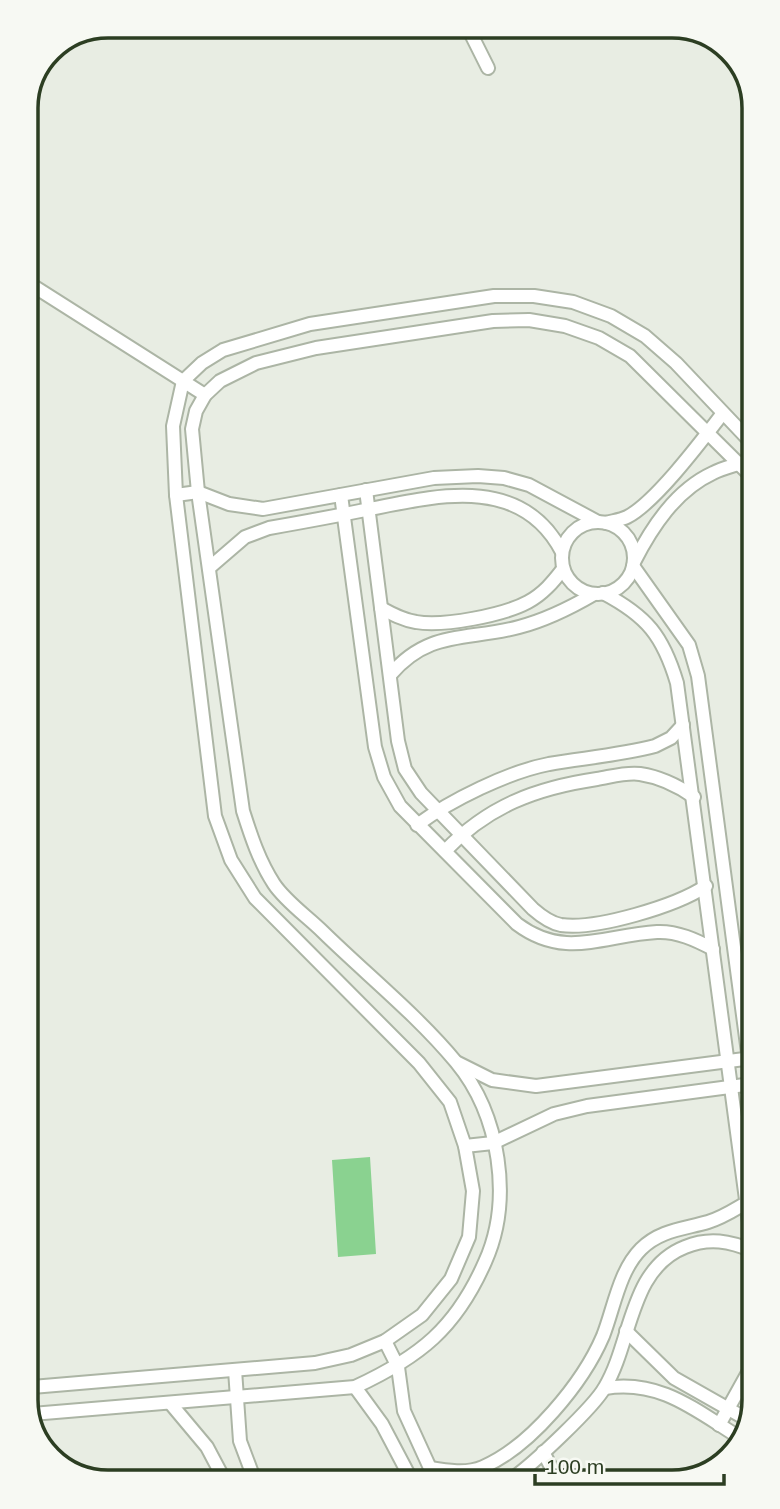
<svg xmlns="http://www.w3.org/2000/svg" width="780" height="1509" font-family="Helvetica,sans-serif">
	<rect width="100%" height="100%" fill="#e8ede3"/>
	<polygon fill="#8ad290" points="370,1157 376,1254 338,1257 332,1160"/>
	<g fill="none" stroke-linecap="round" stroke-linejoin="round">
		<defs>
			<g id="minor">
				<polyline points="467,26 488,68"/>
				<polyline points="27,282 205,395"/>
				<path d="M366,490L398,741L405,769L421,793L533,909C541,916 550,923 561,925C596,930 676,906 706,886"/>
				<polyline points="176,495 198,492 229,504 263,509 434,478 478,476 504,478 529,485 598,522"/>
				<path d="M341,495L375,747L384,777L400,806L517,924C565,960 604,935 657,932C677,931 696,940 713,949"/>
				<circle cx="598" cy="558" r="36"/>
				<path d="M606,523C613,521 621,520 627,517C655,503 703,439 723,413"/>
				<path d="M634,562C652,527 676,490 713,473C724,467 738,465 749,460"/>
				<polyline points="633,566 689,645 698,676 752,1083"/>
				<path d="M209,568L245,537L269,528C303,522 336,516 370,509C439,495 522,475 562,552"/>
				<path d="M603,593C647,616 663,636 677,683L753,1252"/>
				<path d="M381,608C392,614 403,620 416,622C443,627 504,615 528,602C543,594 553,582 563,569"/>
				<path d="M390,675C429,629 467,641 519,627C546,620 570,608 594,594"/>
				<path d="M417,825C451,800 508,772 549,764C584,758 620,755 655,746L671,738L683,725"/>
				<path d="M445,851C488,806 536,788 597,779C610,777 626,772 640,774C660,777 677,785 694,797"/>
				<polyline points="458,1063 492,1080 536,1086 752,1058"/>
				<polyline points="465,1146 493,1143 554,1114 587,1106 752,1084"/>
				<polyline points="626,1331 674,1378 748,1420"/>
				<polyline points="385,1341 398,1367 404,1411 435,1479"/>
				<polyline points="235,1370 240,1441 255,1481"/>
				<polyline points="32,1387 315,1363 351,1355 385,1341 422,1315 451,1279 469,1237 473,1191 465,1146 450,1102 419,1063 255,898 231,860 215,816 176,495 173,426 183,381 202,363 223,350 310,324 494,296 534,296 573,302 611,316 645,336 676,363 749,440"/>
				<polyline points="355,1387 382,1424 411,1479"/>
				<path d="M605,1388C661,1379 696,1411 742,1439"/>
				<polyline points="171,1404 207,1447 225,1481"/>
				<path d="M32,1414L355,1387C420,1357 456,1328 485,1262C513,1200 500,1115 456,1062C417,1015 367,975 323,932C308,917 286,902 274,884C259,861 251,836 243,811L198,492L192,429L196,411L205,395L220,381L256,363L316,348L493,321L529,320L565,326L599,338L630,356L749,474"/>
				<polyline points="719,1425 754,1362"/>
				<polyline points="543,1452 557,1478"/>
				<path d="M430,1468C447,1471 467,1474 483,1467C530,1447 583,1383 603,1336C614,1308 619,1271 641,1249C660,1230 684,1229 708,1222C722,1218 734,1210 746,1203"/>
				<path d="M513,1478C533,1464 594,1407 605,1387C632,1342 629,1269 685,1247C709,1237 730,1241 753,1251"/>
			</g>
		</defs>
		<use href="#minor" stroke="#acb5a5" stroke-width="16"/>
		<use href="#minor" stroke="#fff" stroke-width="12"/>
	</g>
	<path d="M0 0H780V1509H0ZM108 38H672A70 70 0 0 1 742 108V1400A70 70 0 0 1 672 1470H108A70 70 0 0 1 38 1400V108A70 70 0 0 1 108 38Z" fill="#f7f9f3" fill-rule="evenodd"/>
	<path fill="none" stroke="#2c3e22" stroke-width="3.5" d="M108 38H672A70 70 0 0 1 742 108V1400A70 70 0 0 1 672 1470H108A70 70 0 0 1 38 1400V108A70 70 0 0 1 108 38Z"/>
	<path d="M535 1474v10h189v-10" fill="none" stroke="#2c3e22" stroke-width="3.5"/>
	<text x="546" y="1474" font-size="21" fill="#2c3e22" stroke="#f7f9f3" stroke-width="5" paint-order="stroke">100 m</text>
</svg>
